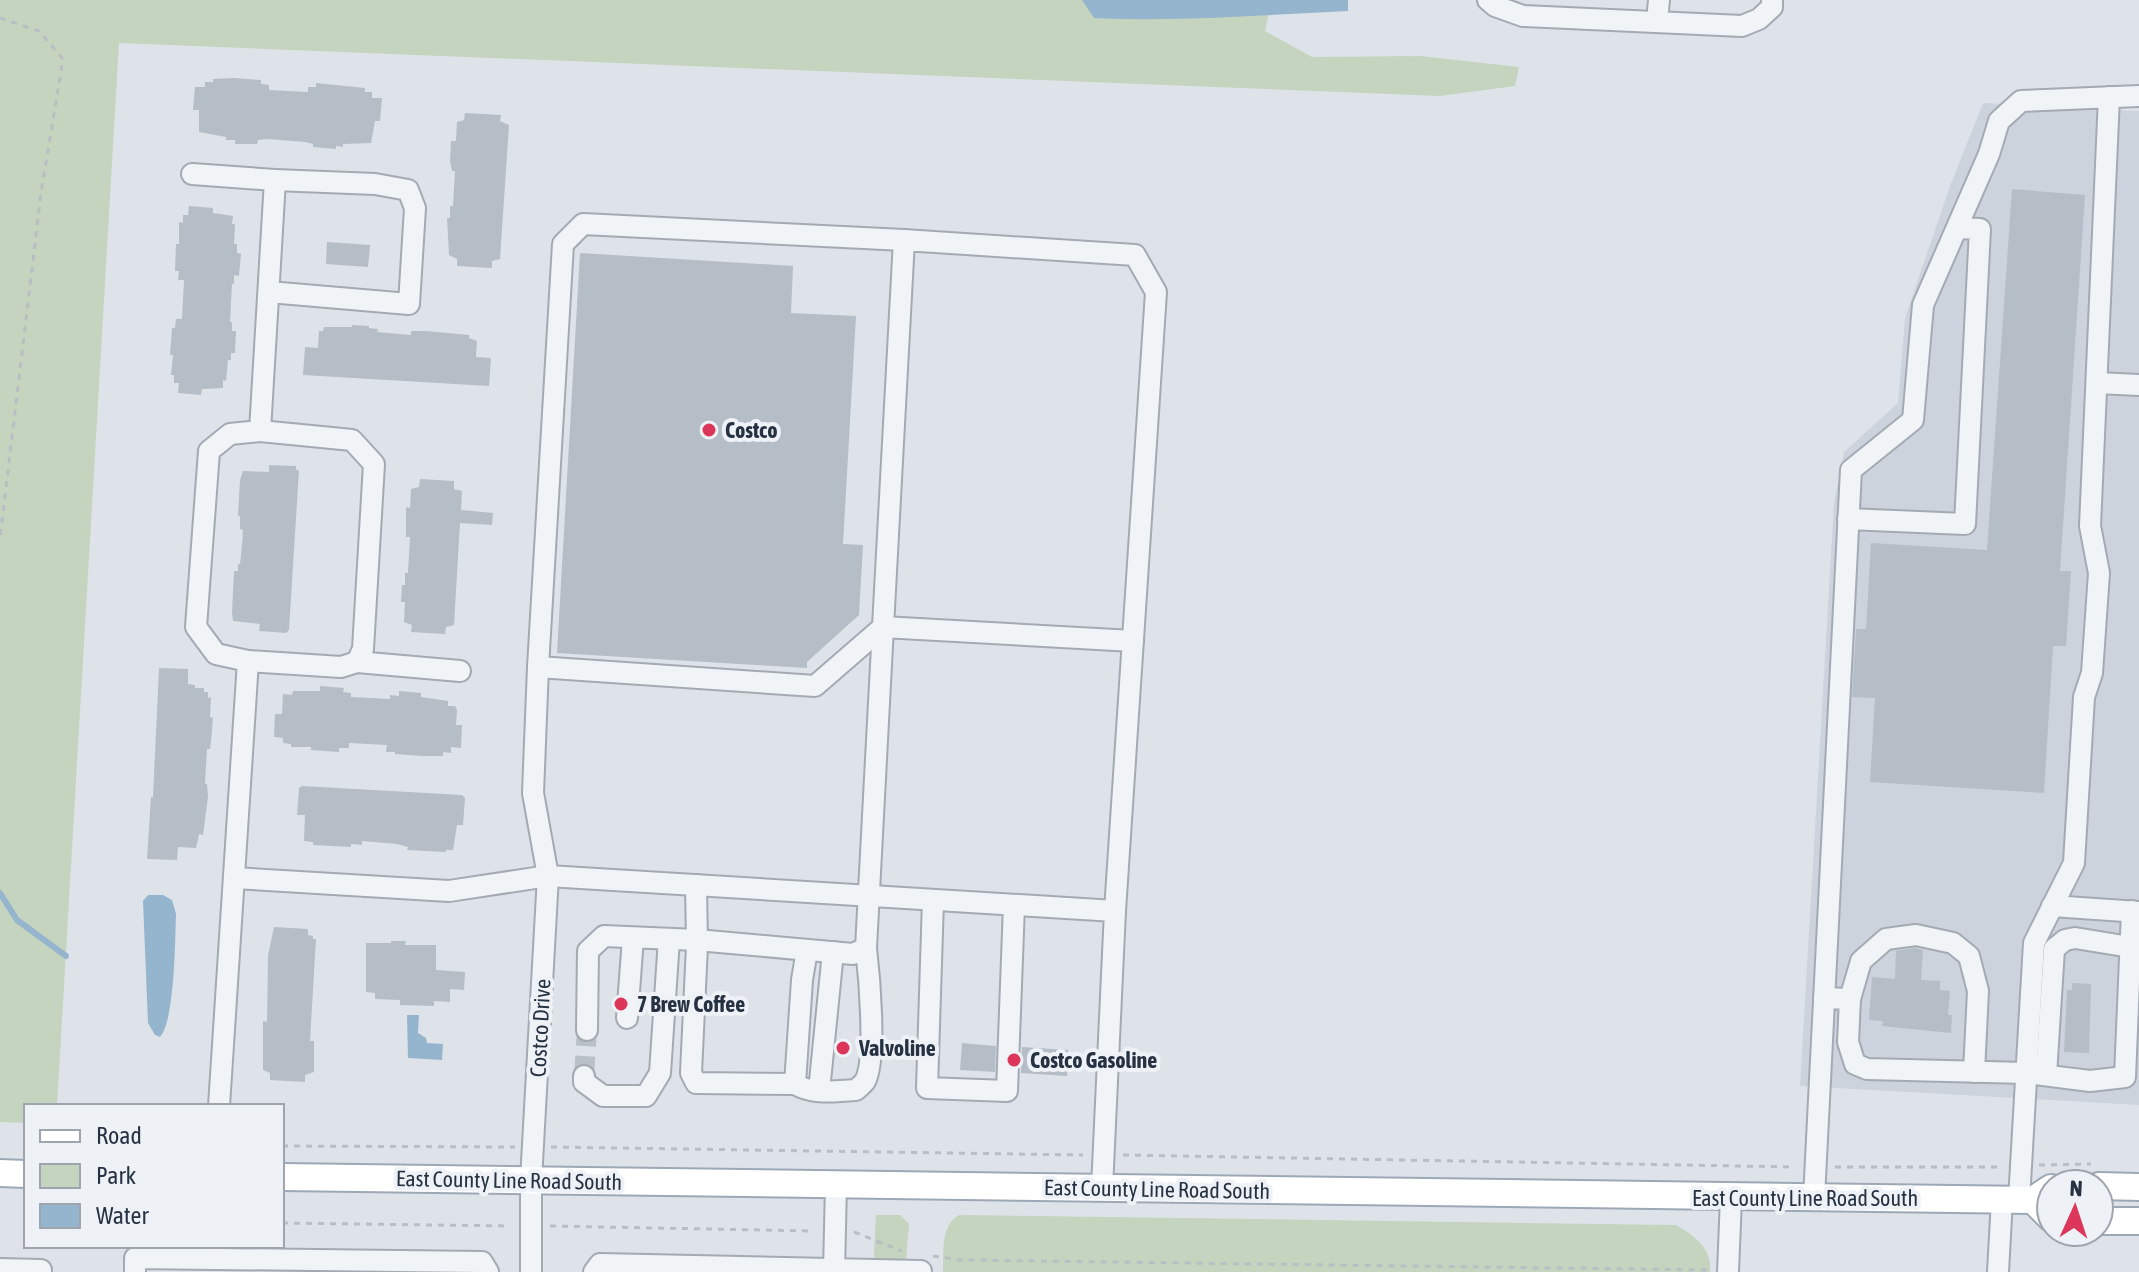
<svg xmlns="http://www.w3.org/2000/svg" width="2139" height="1272" font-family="'Asap Condensed',sans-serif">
	<rect width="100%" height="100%" fill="#dee3e9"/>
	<polygon fill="#ccd3dc" points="1983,103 2139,111 2139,1105 1800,1086 1834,503 1844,452 1898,403 1905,318 1950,186"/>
	<g fill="#c5d4be">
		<polygon points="0,0 1272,0 1265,31 1312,57 1420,56 1519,67 1515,86 1440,96 119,43 57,1106 26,1106 26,1123 0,1122"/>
		<polygon points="876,1215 900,1215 909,1224 905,1272 873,1272"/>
		<path d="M959,1215L1676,1225C1695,1236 1712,1248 1710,1272H943C944,1252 940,1226 959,1215Z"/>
	</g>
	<g fill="#95b4cd">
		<path d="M1082,0H1348V11C1263,15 1179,22 1094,18Z"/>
		<path d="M148,895H163L172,900L176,914C175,940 175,1020 160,1037L155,1035L148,1023L143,901Z"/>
		<polygon points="407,1015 419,1015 418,1033 426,1038 427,1043 443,1044 442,1060 408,1058"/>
	</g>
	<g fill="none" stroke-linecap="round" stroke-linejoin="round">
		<polyline stroke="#95b4cd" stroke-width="6" points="0,893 17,920 66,956"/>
	</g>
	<g fill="#b5bdc7">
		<polygon points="234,78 261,80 261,84 269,85 269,90 308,92 308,87 316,87 316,83 365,88 365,92 372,92 372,98 382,98 380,121 375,121 371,143 343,144 343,147 336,146 336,149 313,147 313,144 305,142 267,139 258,140 257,144 235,144 235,140 226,140 226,137 199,132 199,110 193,110 195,87 205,87 205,82 213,82 213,79"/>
		<polygon points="465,113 501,115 500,121 509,125 500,259 492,261 492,268 457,266 457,259 449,255 447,218 450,218 450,206 453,206 455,171 452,171 450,161 451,141 456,141 457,122 464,120"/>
		<polygon points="2012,189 2085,195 2060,571 2071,571 2066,646 2053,646 2044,793 1870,782 1875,698 1852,697 1856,629 1866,629 1871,543 1987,550"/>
		<polygon points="189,206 213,208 213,213 233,216 232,224 235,224 234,244 237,244 237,253 241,254 239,276 234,275 234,284 232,284 230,322 232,322 232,331 236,331 235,353 231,353 231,360 228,360 226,381 223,380 223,388 202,389 201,395 178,393 179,383 174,383 174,375 171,375 173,355 170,355 172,328 175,328 176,319 182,319 184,280 178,280 179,271 175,271 176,244 179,244 179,222 183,223 183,215 188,215"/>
		<polygon points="327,242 370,245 368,267 326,264"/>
		<polygon points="580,253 793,266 791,313 856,316 843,544 863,545 859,615 807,662 807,668 557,653"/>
		<polygon points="352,325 369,326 369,328 378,329 377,332 411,335 411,331 426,331 469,335 469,338 477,341 476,357 491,358 489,386 303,375 305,347 318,348 319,331 323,331 324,327 352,327"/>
		<polygon points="269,465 296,466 296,470 299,470 289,630 286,633 259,631 260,624 233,621 232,612 234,571 238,571 238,564 240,564 242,545 243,530 240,529 240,516 238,516 240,480 243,471 269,472"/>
		<polygon points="420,479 454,481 454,489 462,491 461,510 493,513 492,525 460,523 454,625 446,627 445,634 411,632 412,625 404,622 405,602 401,602 402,585 405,585 405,573 408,573 410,537 406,537 406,507 410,508 411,489 419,487"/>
		<polygon points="159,668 188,669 188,684 195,685 195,688 204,688 204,692 208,692 208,698 211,697 210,717 213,718 211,741 210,749 207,749 205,784 207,784 208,797 203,835 199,834 196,848 178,847 177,860 147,859 151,797 153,797"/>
		<polygon points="320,686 344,688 343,692 351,693 351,697 390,699 390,695 399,696 399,691 421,693 421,697 448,701 448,706 455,706 457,710 456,725 462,725 461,748 451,747 451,753 443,752 443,756 422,756 395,754 395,752 386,752 387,745 349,743 349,748 339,748 339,752 311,750 311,747 291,747 291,744 283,743 283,738 274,737 275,714 282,714 283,694 292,695 293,691 320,691"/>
		<polygon points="302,786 462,795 465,798 463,825 457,825 453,850 446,850 446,852 407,850 408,847 397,844 362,841 362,845 351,844 351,847 313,845 313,842 304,841 305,815 297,815 299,788"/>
		<polygon points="274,927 308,929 308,935 313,936 313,939 316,939 310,1041 314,1041 314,1072 305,1075 305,1082 270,1080 270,1073 263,1070 263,1021 267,1022 268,956"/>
		<polygon points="391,941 406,941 405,945 436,945 436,970 465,972 464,990 450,989 450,1002 434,1001 434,1006 400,1005 400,1000 375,999 375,993 366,992 366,943 391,943"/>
		<polygon points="1915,948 1923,950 1921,980 1940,981 1940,990 1950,991 1948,1015 1952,1015 1951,1033 1882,1026 1883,1021 1869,1020 1872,977 1895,979 1896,951"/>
		<polygon points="2072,983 2091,984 2089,1053 2064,1052 2067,990 2072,990"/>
		<polygon points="962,1043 996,1046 995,1072 960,1070"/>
		<polygon points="1022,1047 1068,1050 1067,1076 1021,1073"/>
	</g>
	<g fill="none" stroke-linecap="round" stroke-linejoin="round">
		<polyline stroke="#b9c0c8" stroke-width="20" stroke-dasharray="20 10" stroke-linecap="butt" points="584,1076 587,1030"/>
		<defs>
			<g id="minor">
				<polyline points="1488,0 1495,6 1523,16 1742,26 1759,19 1772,7 1772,0"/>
				<polyline points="1657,22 1659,0"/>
				<polyline points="192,174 275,180"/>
				<polyline points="2097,383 2139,385"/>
				<polyline points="1848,519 1965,524 1980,229 1958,228"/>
				<polyline points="248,661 341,667 357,662 363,649 374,464 352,440 260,431"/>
				<polyline points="357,662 460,671"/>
				<polyline points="538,667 563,244 583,224 904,240"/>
				<polyline points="234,878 449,891 548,876 1115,911 1102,1188"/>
				<path d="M696,885L697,946L691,1073L696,1083L795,1084C813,1095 835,1091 856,1090C859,1087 863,1084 865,1081C877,1060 869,973 866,948"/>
				<polyline points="933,900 927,1088 1007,1091 1014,905"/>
				<polyline points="2052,906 2139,912"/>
				<polyline points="1824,998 1850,999 1848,1042 1855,1064 1867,1069 2026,1073 2090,1081 2125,1077 2132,911"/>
				<polyline points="1850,999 1861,961 1886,939 1916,935 1953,943 1969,956 1978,991 1974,1072"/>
				<polyline points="627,1018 633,938"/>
				<polyline points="587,1030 588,951 604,936 697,940 853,954 866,948 883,627 1133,641"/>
				<polyline points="2046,1075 2054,949 2065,940 2075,938 2130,947"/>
				<polyline points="584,1076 584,1082 603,1096 646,1096 660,1073 669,939"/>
				<polyline points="795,1084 802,980 807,950"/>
				<polyline points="819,1091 833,952"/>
				<polyline points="219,1106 248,661 216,654 196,627 209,451 230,434 260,431 275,180 375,184 408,190 415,208 409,304 269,292"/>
				<polyline points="1814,1198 1851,470 1913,420 1923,305 1989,154 1999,121 2021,101 2139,96"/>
				<polyline points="2019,1200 2034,943 2074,863 2084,697 2092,673 2099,573 2090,526 2109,97"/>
				<polyline points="694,1266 921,1271"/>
				<polyline points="0,1269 41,1270 41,1272"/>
				<polyline points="135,1272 135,1258 482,1262 488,1272"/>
				<polyline points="531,1272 531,1180 548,876 533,793 538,667 815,686 883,627 904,240 1135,255 1156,292 1115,911"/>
				<polyline points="594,1272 600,1264 694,1266 693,1272"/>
				<polyline points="834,1272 836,1185"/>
				<polyline points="1728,1272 1731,1198"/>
				<polyline points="1998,1272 2002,1199"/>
			</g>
			<g id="major">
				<polyline points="0,1173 26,1174"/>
				<polyline points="282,1177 2033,1200 2051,1188"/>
				<polyline points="2099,1186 2139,1187"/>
				<polyline points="2033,1200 2051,1218"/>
				<polyline points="2099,1221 2139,1221"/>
			</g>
		</defs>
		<use href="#minor" stroke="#a3aab4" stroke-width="24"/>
		<use href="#major" stroke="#9ca8b6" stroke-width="30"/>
		<g stroke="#b8bec4" stroke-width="3" stroke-dasharray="6 6" stroke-linecap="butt">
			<polyline points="0,18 39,31 63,59 41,193 0,538"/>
			<polyline points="282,1146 515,1147"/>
			<polyline points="551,1147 1083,1155"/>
			<polyline points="1123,1155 1795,1167"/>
			<polyline points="2039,1165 2091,1164"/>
			<polyline points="1835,1167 2003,1167"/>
			<polyline points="282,1223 510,1226"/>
			<polyline points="550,1226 814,1231"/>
			<polyline points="854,1232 902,1251"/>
			<polyline points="933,1256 960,1260 1709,1270"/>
		</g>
		<use href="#minor" stroke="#f1f4f7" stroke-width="20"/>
		<use href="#major" stroke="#fff" stroke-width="26"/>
	</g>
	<g fill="#dc365a" stroke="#eef2f7" stroke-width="3">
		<circle cx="709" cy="430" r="8"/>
		<circle cx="621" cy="1004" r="8"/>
		<circle cx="843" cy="1048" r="8"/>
		<circle cx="1014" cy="1060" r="8"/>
	</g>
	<g text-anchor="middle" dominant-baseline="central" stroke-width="8" stroke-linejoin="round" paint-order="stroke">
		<g font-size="22" font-weight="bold" fill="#263242" stroke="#eef2f7" text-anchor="start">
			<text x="725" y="430">Costco</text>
			<text x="637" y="1004">7 Brew Coffee</text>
			<text x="859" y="1048">Valvoline</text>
			<text x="1030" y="1060">Costco Gasoline</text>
		</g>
		<g font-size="22" fill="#263242" stroke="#eef2f7">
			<text transform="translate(540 1028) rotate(-87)">Costco Drive</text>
			<text transform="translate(509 1180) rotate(1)">East County Line Road South</text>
			<text transform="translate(1157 1189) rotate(1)">East County Line Road South</text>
			<text x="1805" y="1198">East County Line Road South</text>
		</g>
	</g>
	<rect x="24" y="1104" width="260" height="144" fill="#eef2f7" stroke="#9ea5af" stroke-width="2"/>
	<rect x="40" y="1130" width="40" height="12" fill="#ffffff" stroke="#9ea5af" stroke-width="2"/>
	<text x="96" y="1144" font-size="24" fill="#263242">Road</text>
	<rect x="40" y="1164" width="40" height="24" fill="#c5d4be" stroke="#9ea5af" stroke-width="2"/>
	<text x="96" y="1184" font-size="24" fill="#263242">Park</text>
	<rect x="40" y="1204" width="40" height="24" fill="#95b4cd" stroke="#9ea5af" stroke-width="2"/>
	<text x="96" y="1224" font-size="24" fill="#263242">Water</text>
	<g transform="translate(2075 1208) rotate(3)"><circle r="38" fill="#eef2f7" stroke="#9ea5af" stroke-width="2"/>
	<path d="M0-6L14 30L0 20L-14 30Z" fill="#dc365a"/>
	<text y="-12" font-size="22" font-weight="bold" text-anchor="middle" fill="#263242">N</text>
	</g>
</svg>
